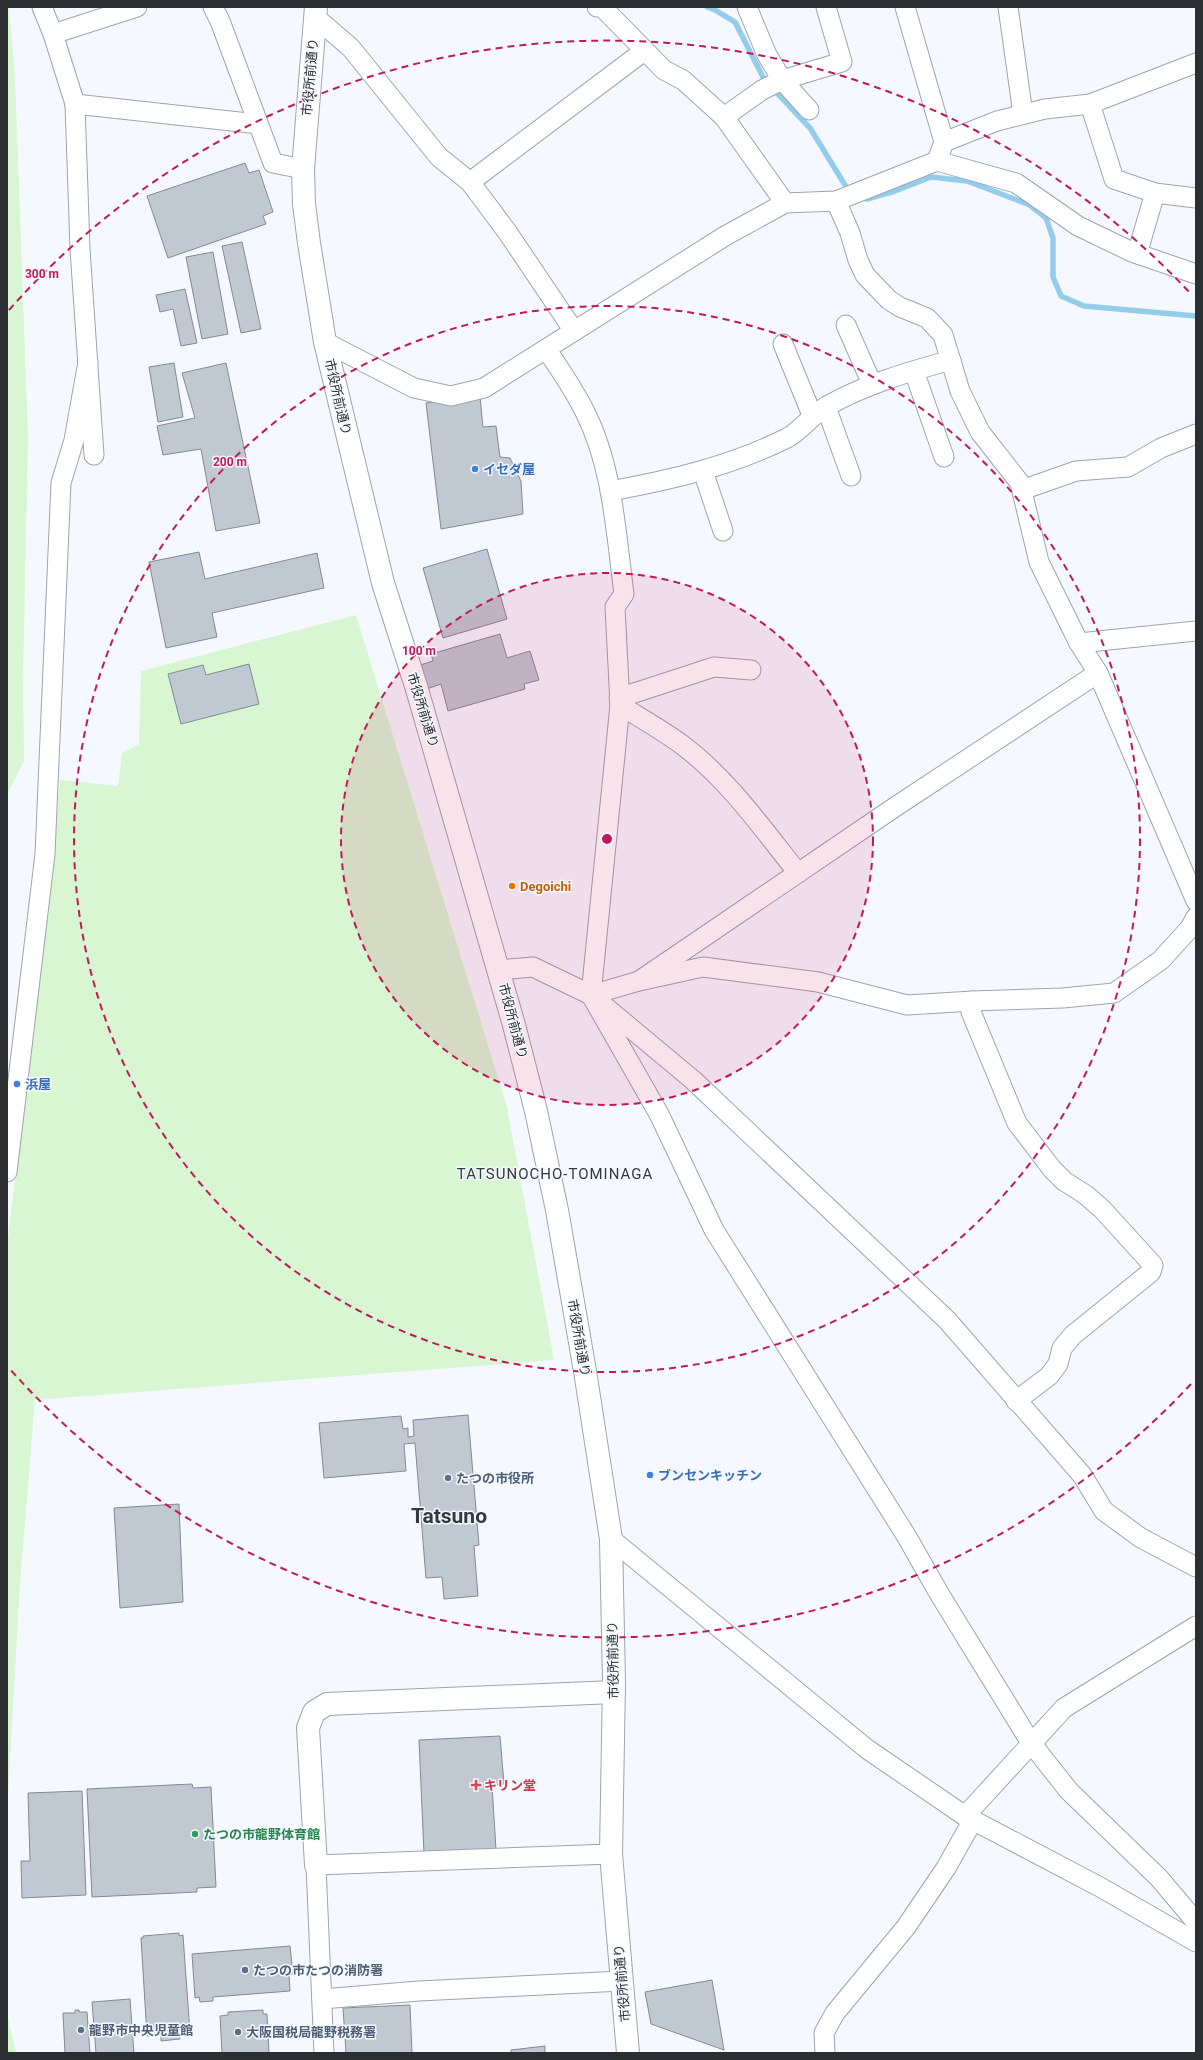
<svg xmlns="http://www.w3.org/2000/svg" width="1203" height="2060" font-family="Roboto,'Noto Sans JP',sans-serif">
	<rect width="100%" height="100%" fill="#f5f9ff"/>
	<g fill="#d7f6d1">
		<polygon points="7,7 9,7 15,77 28,438 23,680 24,761 8,793 7,833"/>
		<polygon points="356,615 507,1107 554,1360 35,1400 20,1583 7,1813 7,1247 54,852 60,780 118,786 122,753 139,744 141,671"/>
		<polygon points="7,1999 8,2017 16,2053 7,2053"/>
	</g>
	<g fill="none" stroke-linecap="round" stroke-linejoin="round">
		<g stroke="#93cdeb" stroke-width="5.5">
			<polyline points="707,7 715,10 735,22 764,79 810,128 845,185"/>
			<polyline points="867,199 895,191 931,177 967,181 1030,205 1046,218 1053,238 1053,277 1061,296 1084,306 1196,316"/>
		</g>
	</g>
	<g fill="#c0c8d1" stroke="#838a93">
		<polygon points="245,163 249,173 259,170 273,212 263,216 266,224 168,258 147,196"/>
		<polygon points="242,242 261,329 241,333 222,246"/>
		<polygon points="213,252 228,334 202,339 186,257"/>
		<polygon points="185,289 197,343 181,346 173,309 160,312 156,295"/>
		<polygon points="174,363 183,417 158,422 149,367"/>
		<polygon points="226,363 260,523 216,531 201,449 163,455 157,426 195,418 182,373"/>
		<polygon points="480,397 483,427 496,426 500,457 510,458 521,481 523,514 441,529 426,403"/>
		<polygon points="487,549 507,619 443,638 423,568"/>
		<polygon points="199,552 205,579 317,553 324,588 212,613 217,637 166,648 149,562"/>
		<polygon points="500,634 507,658 530,651 539,680 524,684 525,689 448,711 441,684 424,690 417,666 433,661 431,654"/>
		<polygon points="249,664 259,704 181,724 168,674 203,665 206,675"/>
		<polygon points="468,1415 479,1545 474,1546 478,1596 444,1599 442,1577 426,1578 415,1443 404,1444 406,1471 324,1478 319,1423 401,1416 403,1429 408,1428 408,1437 414,1436 413,1420"/>
		<polygon points="179,1504 183,1602 120,1608 114,1508"/>
		<polygon points="500,1736 504,1784 492,1785 496,1850 424,1854 419,1740"/>
		<polygon points="192,1784 193,1788 211,1787 216,1887 197,1888 197,1892 92,1897 87,1789"/>
		<polygon points="82,1791 86,1895 22,1898 21,1861 30,1861 28,1793"/>
		<polygon points="179,1933 179,1936 183,1935 190,2033 179,2034 180,2039 161,2041 161,2035 147,2036 141,1938 143,1938 143,1936"/>
		<polygon points="290,1946 293,1974 289,1975 290,1991 213,1997 213,2001 200,2002 199,1997 195,1998 192,1954"/>
		<polygon points="712,1980 724,2050 651,2024 645,1992"/>
		<polygon points="130,1999 134,2053 96,2053 92,2002"/>
		<polygon points="410,2005 412,2053 346,2053 343,2008"/>
		<polygon points="75,2010 79,2010 79,2012 87,2012 90,2053 65,2053 63,2013 75,2013"/>
		<polygon points="263,2010 263,2014 267,2014 269,2053 222,2053 220,2016 228,2015 228,2012"/>
		<polygon points="545,2046 545,2053 511,2053 511,2050"/>
	</g>
	<g fill="none" stroke-linecap="round" stroke-linejoin="round">
		<defs>
			<g id="minor">
				<polyline points="42,7 53,34"/>
				<polyline points="213,7 220,21 273,163 303,169"/>
				<polyline points="597,7 602,7 664,70 683,80 724,117 785,203"/>
				<polyline points="747,7 767,55 782,80 809,110"/>
				<polyline points="905,7 944,142"/>
				<polyline points="1008,7 1023,114"/>
				<polyline points="315,17 351,48 439,157 470,182 508,233 574,331"/>
				<polyline points="75,104 53,34 137,7"/>
				<polyline points="1090,104 1114,179 1155,193 1196,198"/>
				<polyline points="724,117 762,90 782,80 842,62 826,7"/>
				<polyline points="937,161 944,142 997,121 1045,109 1090,104 1196,63"/>
				<polyline points="470,182 644,51"/>
				<polyline points="1137,254 1155,193"/>
				<polyline points="846,325 872,384"/>
				<polyline points="325,342 414,388 451,396 484,388 725,236 785,203 836,201 937,161 1016,183 1078,226 1132,252 1196,274"/>
				<polyline points="783,344 812,415"/>
				<path d="M546,349C560,369 574,390 585,412C613,467 616,534 624,594L615,607L620,705L591,995L659,1114L714,1230L907,1537L940,1595L1031,1743L1069,1791L1159,1878L1196,1922"/>
				<polyline points="914,371 944,457"/>
				<polyline points="826,407 851,476"/>
				<polyline points="94,455 80,249 75,104 258,124"/>
				<polyline points="703,471 723,531"/>
				<polyline points="1022,490 1076,471 1128,467 1161,448 1196,434"/>
				<path d="M610,491C671,480 731,466 787,438C798,433 812,415 827,406C866,384 908,372 951,360"/>
				<polyline points="1079,643 1196,631"/>
				<polyline points="1098,673 1196,901"/>
				<polyline points="619,698 714,667 751,670"/>
				<path d="M620,705C640,718 662,730 681,744C728,779 762,828 798,873"/>
				<polyline points="498,970 533,967 591,995 693,1080 947,1320 1082,1475 1104,1511 1141,1538 1196,1567"/>
				<polyline points="639,981 895,807 1098,673 1079,643 1039,562 1020,483 980,432 960,391 943,335 927,318 900,307 889,300 865,275 858,260 850,233 836,201"/>
				<polyline points="591,995 639,981 703,967 818,982 907,1005 973,1001 1063,998 1114,993 1161,960 1190,928 1196,917"/>
				<polyline points="973,1001 971,1012 1017,1123 1052,1169 1064,1181 1086,1195 1102,1209 1153,1265 1151,1272 1073,1335 1062,1348 1058,1364 1049,1376 1016,1401"/>
				<polyline points="7,1172 45,854 61,483 74,440 88,362"/>
				<polyline points="611,1539 867,1749 965,1816 1100,1887 1196,1942"/>
				<polyline points="965,1816 1064,1708 1196,1626"/>
				<polyline points="322,1999 419,1991 622,1981"/>
				<polyline points="324,2053 316,1865 611,1854"/>
				<polyline points="825,2053 824,2033 835,2013 906,1927 946,1868 973,1820"/>
			</g>
			<g id="tertiary">
				<polyline points="316,7 303,169 304,204 309,243 325,342 383,583 416,686 514,1025 536,1111 557,1210 585,1371 611,1539 614,1682 611,1854 628,2053"/>
				<polyline points="316,1865 308,1728 314,1712 327,1704 614,1692"/>
			</g>
		</defs>
		<use href="#minor" stroke="#9da4ad" stroke-width="21"/>
		<use href="#tertiary" stroke="#9da4ad" stroke-width="24"/>
		<use href="#minor" stroke="#fff" stroke-width="19"/>
		<use href="#tertiary" stroke="#fff" stroke-width="22"/>
	</g>
	<circle cx="607" cy="839" r="266" fill="#c2185b" fill-opacity=".12"/>
	<g fill="none" stroke="#c2185b" stroke-width="2" stroke-dasharray="7 5">
		<circle cx="607" cy="839" r="266"/>
		<circle cx="607" cy="839" r="533"/>
		<path d="M1191 1384A799 799 0 0 1 9 1368M9 310A799 799 0 0 1 1191 294"/>
	</g>
	<g fill="#3f7fe0" stroke="#f5f9ff" stroke-width="1.5">
		<circle cx="475" cy="469" r="4"/>
		<circle cx="17" cy="1084" r="4"/>
		<circle cx="650" cy="1475" r="4"/>
	</g>
	<circle fill="#e8710a" stroke="#f5f9ff" stroke-width="1.5" cx="512" cy="886" r="4"/>
	<g fill="#5c6f8a" stroke="#f5f9ff" stroke-width="1.5">
		<circle cx="448" cy="1478" r="4"/>
		<circle cx="245" cy="1970" r="4"/>
		<circle cx="81" cy="2030" r="4"/>
		<circle cx="238" cy="2032" r="4"/>
	</g>
	<path fill="#e0444e" stroke="#f5f9ff" stroke-width="1.5" d="M474 1779h4v4h4v4h-4v4h-4v-4h-4v-4h4z"/>
	<circle fill="#2e9e5b" stroke="#f5f9ff" stroke-width="1.5" cx="195" cy="1834" r="4"/>
	<g text-anchor="middle" dominant-baseline="central" stroke-width="3" stroke-linejoin="round" paint-order="stroke">
		<g font-size="13" fill="#2c2e32" stroke="#f5f9ff">
			<text transform="translate(310 77) rotate(-85)">市役所前通り</text>
			<text transform="translate(338 397) rotate(77)">市役所前通り</text>
			<text transform="translate(423 710) rotate(73)">市役所前通り</text>
			<text transform="translate(513 1021) rotate(75)">市役所前通り</text>
			<text transform="translate(579 1338) rotate(80)">市役所前通り</text>
			<text transform="translate(613 1660) rotate(-91)">市役所前通り</text>
			<text transform="translate(622 1983) rotate(-95)">市役所前通り</text>
		</g>
		<g font-size="13" font-weight="bold" fill="#366cbe" stroke="#f5f9ff" text-anchor="start">
			<text x="483" y="469">イセダ屋</text>
			<text x="25" y="1084">浜屋</text>
			<text x="658" y="1475">ブンセンキッチン</text>
		</g>
		<g font-size="13" font-weight="bold" fill="#c56008" stroke="#f5f9ff" text-anchor="start">
			<text x="520" y="886">Degoichi</text>
		</g>
		<g font-size="13" font-weight="bold" fill="#4e5e75" stroke="#f5f9ff" text-anchor="start">
			<text x="456" y="1478">たつの市役所</text>
			<text x="253" y="1970">たつの市たつの消防署</text>
			<text x="89" y="2030">龍野市中央児童館</text>
			<text x="246" y="2032">大阪国税局龍野税務署</text>
		</g>
		<g font-size="13" font-weight="bold" fill="#be3a42" stroke="#f5f9ff" text-anchor="start">
			<text x="484" y="1785">キリン堂</text>
		</g>
		<g font-size="13" font-weight="bold" fill="#27864d" stroke="#f5f9ff" text-anchor="start">
			<text x="203" y="1834">たつの市龍野体育館</text>
		</g>
		<g font-size="15" letter-spacing="1" fill="#333940" stroke="#f5f9ff">
			<text x="555" y="1174">TATSUNOCHO-TOMINAGA</text>
		</g>
		<g font-size="21" font-weight="bold" fill="#333940" stroke="#f5f9ff">
			<text x="449" y="1516">Tatsuno</text>
		</g>
	</g>
	<circle cx="607" cy="839" r="6" fill="#c2185b" stroke="#f5f9ff" stroke-width="2"/>
	<g font-size="12" text-anchor="middle" font-weight="bold" fill="#c2185b" stroke="#f5f9ff" stroke-width="3" stroke-linejoin="round" paint-order="stroke">
		<text x="42" y="278">300 m</text>
		<text x="230" y="466">200 m</text>
		<text x="419" y="655">100 m</text>
	</g>
	<rect width="1203" height="2060" fill="none" stroke="#2c2e32" stroke-width="16"/>
</svg>
